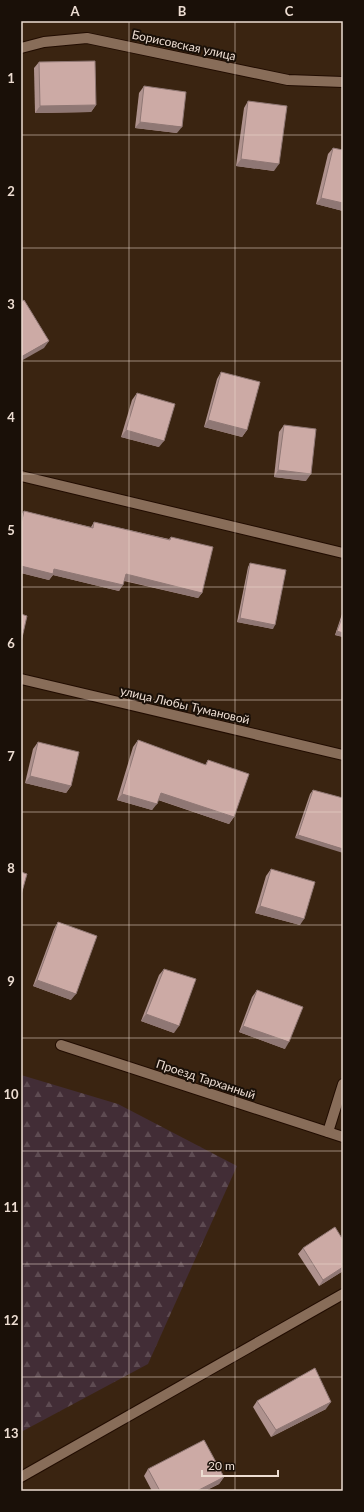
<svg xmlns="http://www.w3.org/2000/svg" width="364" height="1512" font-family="Lato,sans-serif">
	<defs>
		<pattern id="forest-firs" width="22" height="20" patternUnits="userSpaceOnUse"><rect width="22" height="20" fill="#422d36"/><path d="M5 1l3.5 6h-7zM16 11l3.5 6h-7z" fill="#5e4b52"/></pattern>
	</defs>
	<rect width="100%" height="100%" fill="#3a2411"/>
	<polygon fill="url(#forest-firs)" points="21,1075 118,1104 237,1166 148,1364 21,1432"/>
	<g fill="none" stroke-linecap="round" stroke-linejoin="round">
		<defs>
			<polyline id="service" points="21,1477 343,1294"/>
			<g id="minor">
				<polyline points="21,48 44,42 87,38 288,80 343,82"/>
				<polyline points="21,476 343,553"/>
				<polyline points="21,679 343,755"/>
				<polyline points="61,1045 343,1137"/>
				<polyline points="328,1132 343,1084"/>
			</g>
		</defs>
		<use href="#service" stroke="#210c00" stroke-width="12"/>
		<use href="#minor" stroke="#210c00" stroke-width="12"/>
		<use href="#service" stroke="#886d59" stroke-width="10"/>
		<use href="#minor" stroke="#886d59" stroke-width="10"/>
	</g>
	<g fill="#af928e">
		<polygon points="39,62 96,105 91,112 35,113 34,68"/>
		<polygon points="144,86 177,133 135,128 139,93"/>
		<polygon points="248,101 274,171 236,166 244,108"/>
		<polygon points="333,148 343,150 343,211 316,204 328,154"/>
		<polygon points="221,372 247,430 242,437 204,427 217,379"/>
		<polygon points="137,393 159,447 121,437 132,400"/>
		<polygon points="284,425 306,481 274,477 279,432"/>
		<polygon points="24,511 91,527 94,522 169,539 171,537 202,593 198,598 124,581 119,591 53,575 49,580 21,573 21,515"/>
		<polygon points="250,563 273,629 237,622 248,567"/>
		<polygon points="343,611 343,637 335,635"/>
		<polygon points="138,740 205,765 208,760 234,817 229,824 158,800 152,810 117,800 133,747"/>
		<polygon points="38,742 71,786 66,793 25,783 33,749"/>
		<polygon points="313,790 343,798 295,838 310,794"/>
		<polygon points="271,869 300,925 255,913 266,876"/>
		<polygon points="58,922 71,1000 33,986 54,929"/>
		<polygon points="164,969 174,1033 141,1021 159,975"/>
		<polygon points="257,990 285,1049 239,1032 252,997"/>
		<polygon points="303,1248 343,1271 319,1286 298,1254"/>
		<polygon points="257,1401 326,1409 271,1437 253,1407"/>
		<polygon points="148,1469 224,1477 219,1484 205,1491 152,1491 144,1476"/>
	</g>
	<g fill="#8f7774">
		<polygon points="96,105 91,112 35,113 40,106"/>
		<polygon points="140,122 182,127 177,133 135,128"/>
		<polygon points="241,159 279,164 274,171 236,166"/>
		<polygon points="321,198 343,203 343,211 316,204"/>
		<polygon points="49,341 44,348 21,361 21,357"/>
		<polygon points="208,420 247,430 242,437 204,427"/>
		<polygon points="126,430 164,441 159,447 121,437"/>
		<polygon points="278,470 311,474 306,481 274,477"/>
		<polygon points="21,566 54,569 123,585 119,591 53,575 49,580 21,573"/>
		<polygon points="126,574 202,593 198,598 122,580"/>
		<polygon points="240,618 275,625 273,629 237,622"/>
		<polygon points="337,631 343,633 343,637 335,635"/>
		<polygon points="30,776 71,786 66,793 25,783"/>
		<polygon points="161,793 234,817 229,824 156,799"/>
		<polygon points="122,794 157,804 152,810 117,800"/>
		<polygon points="298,835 343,849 343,853 295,838"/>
		<polygon points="260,906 304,919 300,925 255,913"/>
		<polygon points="37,980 76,994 71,1000 33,986"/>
		<polygon points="146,1014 179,1026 174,1033 141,1021"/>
		<polygon points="243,1026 289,1042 285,1049 239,1032"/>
		<polygon points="343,1267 343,1271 319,1286 323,1280"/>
		<polygon points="331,1402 326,1409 271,1437 276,1430"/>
		<polygon points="224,1477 219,1484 205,1491 197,1491"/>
	</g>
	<g fill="#ccaaa5" stroke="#8f7774">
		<polygon points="95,61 96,105 40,106 39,62"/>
		<polygon points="144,86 186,92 182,127 140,122"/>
		<polygon points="248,101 287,106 279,164 241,159"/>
		<polygon points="333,148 343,150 343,203 321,198"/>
		<polygon points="24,300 49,341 21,357 21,302"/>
		<polygon points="221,372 260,382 247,430 208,420"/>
		<polygon points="137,393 175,404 164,441 126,430"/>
		<polygon points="284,425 316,429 311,474 278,470"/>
		<polygon points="24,511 93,528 94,522 170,540 171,537 213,547 202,593 126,574 123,585 54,569 53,574 21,566 21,524"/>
		<polygon points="250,563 286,570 275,625 240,618"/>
		<polygon points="21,614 27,616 21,642"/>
		<polygon points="343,615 343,633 337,631"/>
		<polygon points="138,740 206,765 208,760 249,774 234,817 161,793 157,804 122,794"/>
		<polygon points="38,742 79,752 71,786 30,776"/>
		<polygon points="313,790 343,798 343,849 298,835"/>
		<polygon points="271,869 315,882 304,919 260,906"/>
		<polygon points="21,872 27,874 21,895"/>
		<polygon points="58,922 97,936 76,994 37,980"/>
		<polygon points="164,969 196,979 179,1026 146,1014"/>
		<polygon points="257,990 303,1007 289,1042 243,1026"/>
		<polygon points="335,1227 343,1240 343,1267 323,1280 303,1248"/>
		<polygon points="315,1368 331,1402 276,1430 257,1401"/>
		<polygon points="204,1440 224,1477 197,1491 160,1491 148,1469"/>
	</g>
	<path fill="none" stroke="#edddd2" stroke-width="1" stroke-opacity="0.55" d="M129,21V1491M235,21V1491M21,135H343M21,248H343M21,361H343M21,474H343M21,587H343M21,700H343M21,812H343M21,925H343M21,1038H343M21,1151H343M21,1264H343M21,1377H343"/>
	<g text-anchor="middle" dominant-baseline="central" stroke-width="4" stroke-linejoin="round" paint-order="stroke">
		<g font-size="12" fill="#edddd2" stroke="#1a1008">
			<text transform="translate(184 45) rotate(12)">Борисовская улица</text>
			<text transform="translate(185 705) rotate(13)">улица Любы Тумановой</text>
			<text transform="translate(206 1079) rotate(18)">Проезд Тарханный</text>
		</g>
	</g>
	<rect width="364" height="1512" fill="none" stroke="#1a1008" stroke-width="44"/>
	<path d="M202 1470v6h76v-6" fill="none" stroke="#edddd2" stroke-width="2"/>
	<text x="208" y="1470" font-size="12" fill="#edddd2" stroke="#1a1008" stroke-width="3" paint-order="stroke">20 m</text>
	<rect x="22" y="22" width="320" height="1468" fill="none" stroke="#edddd2" stroke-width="1.5"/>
	<g font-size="13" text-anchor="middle" font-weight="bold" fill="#edddd2">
		<text x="75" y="16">A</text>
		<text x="182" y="16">B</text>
		<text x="289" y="16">C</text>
		<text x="11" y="83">1</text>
		<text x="11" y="196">2</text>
		<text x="11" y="309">3</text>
		<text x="11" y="422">4</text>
		<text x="11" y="535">5</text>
		<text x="11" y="648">6</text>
		<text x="11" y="761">7</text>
		<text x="11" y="873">8</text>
		<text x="11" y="986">9</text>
		<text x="11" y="1099">10</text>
		<text x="11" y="1212">11</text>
		<text x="11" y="1325">12</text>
		<text x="11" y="1438">13</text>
	</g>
</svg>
